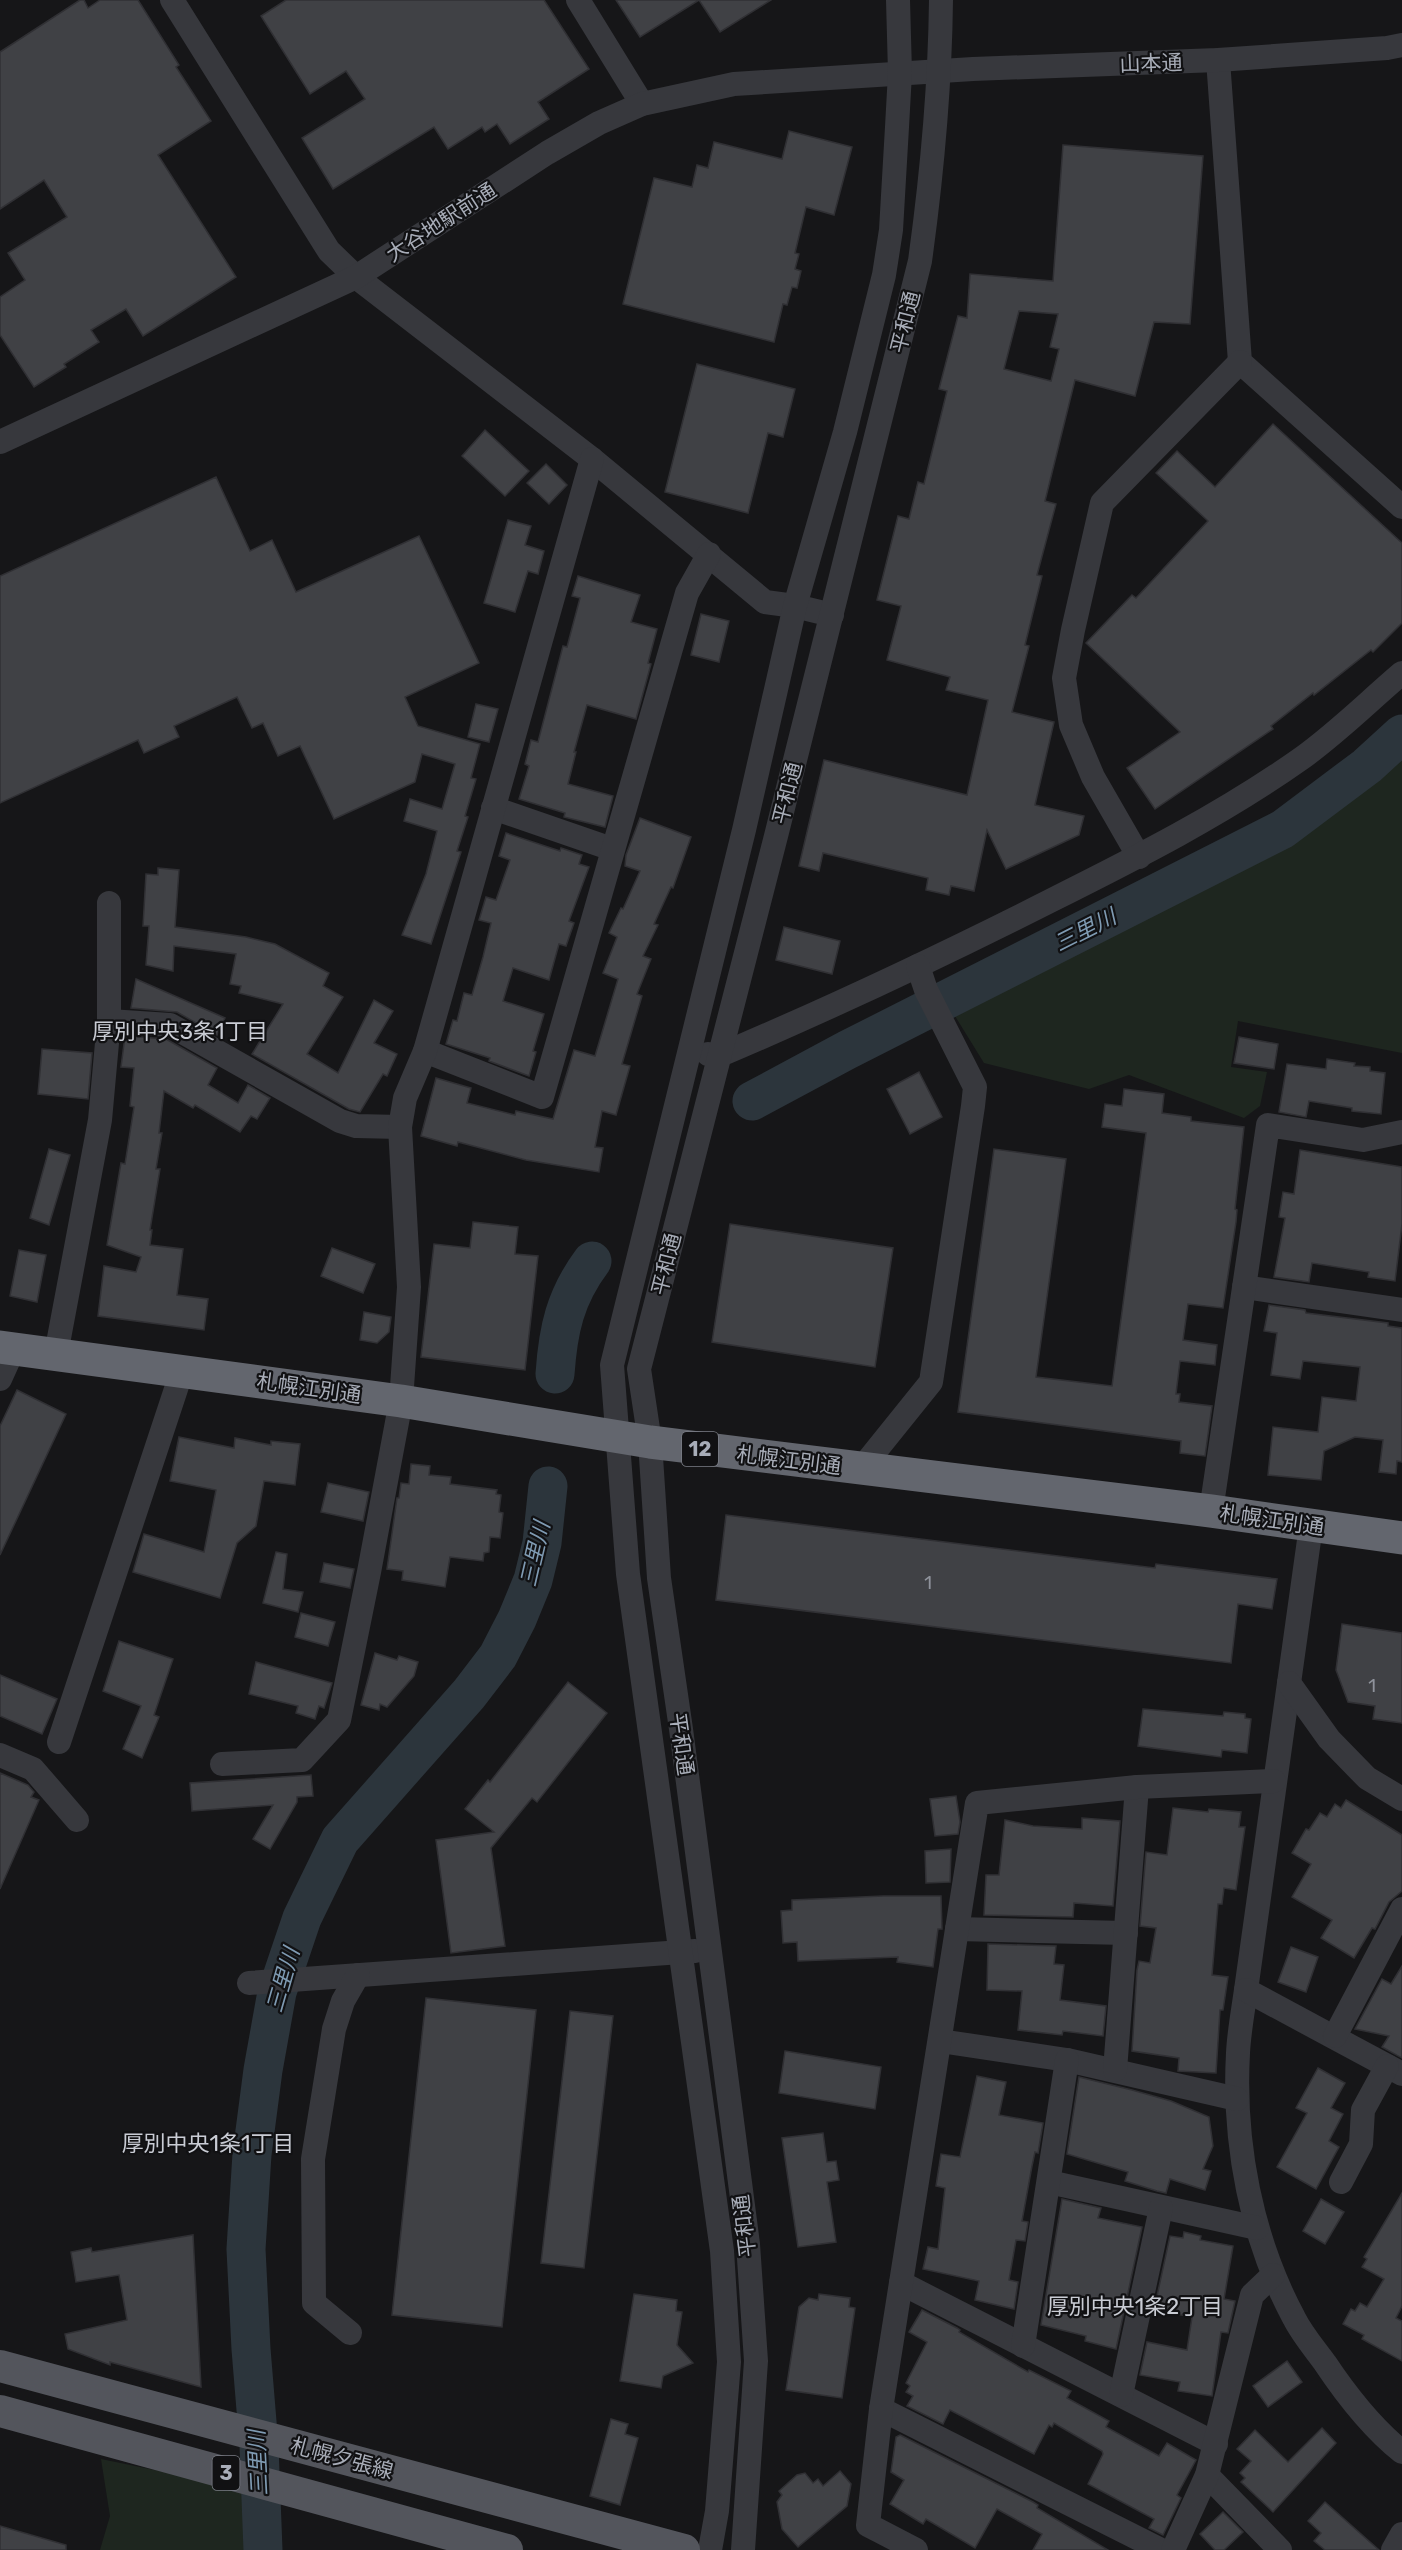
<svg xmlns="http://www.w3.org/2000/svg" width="1402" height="2550" font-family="Rubik,'Noto Sans JP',sans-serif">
	<rect width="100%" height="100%" fill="#161618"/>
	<g fill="#1e261f">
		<polygon points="1402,746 1402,1053 1238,1021 1231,1067 1267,1072 1260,1106 1244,1118 1129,1075 1089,1089 984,1063 950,1008 1370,773"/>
		<polygon points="101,2459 252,2490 252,2550 100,2550 110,2516"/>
	</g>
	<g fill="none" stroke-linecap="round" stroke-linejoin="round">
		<g stroke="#2c353c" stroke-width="39">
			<polyline points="752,1101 847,1050 1283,829 1367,766 1402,734"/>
			<path d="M555,1374C558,1330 565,1297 592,1261"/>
			<polyline points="263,2550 259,2446 251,2349 246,2249 252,2154 263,2070 277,1992 302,1918 340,1840 469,1694 498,1656 517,1619 533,1580 542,1543 548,1486"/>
		</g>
	</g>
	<g fill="#404145" stroke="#303034" stroke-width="1.5" fill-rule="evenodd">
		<polygon points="80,0 84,0 88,8 100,0 138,0 179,65 176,67 211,121 158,155 236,277 143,336 126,309 91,330 99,342 64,364 66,367 34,387 0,335 0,297 25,280 8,253 67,217 44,180 0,209 0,52"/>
		<polygon points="286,0 544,0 589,69 538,102 549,119 510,144 497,124 485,132 482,127 448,149 434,127 333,189 302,138 365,99 346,71 310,94 261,16"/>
		<polygon points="616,0 771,0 720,32 699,0 640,37"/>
		<polygon points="789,131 852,147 834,215 806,207 795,253 799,254 795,269 801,271 797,288 792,287 787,305 783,304 774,342 623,304 654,178 692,187 697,165 708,168 714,142 782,159"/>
		<path d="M1063,145L1203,156L1190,324L1154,322L1135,396L1075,380L1045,501L1056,504L1037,575L1042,576L1025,645L1029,646L1012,712L1054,722L1035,805L1084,816L1079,835L1006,869L987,830L974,891L951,886L949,895L926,890L928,878L823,853L819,871L799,866L824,760L967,795L988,700L946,690L950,677L887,660L901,606L877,600L898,516L909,519L918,482L924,484L947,391L939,389L958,316L967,318L970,274L1053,281ZM1019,311L1058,314L1050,347L1059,349L1051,381L1004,369Z"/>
		<polygon points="697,364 795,389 783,437 768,433 748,513 665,492"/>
		<polygon points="1273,424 1402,543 1402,623 1373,652 1371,650 1314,695 1313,693 1271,726 1273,729 1155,809 1127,768 1180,732 1086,643 1132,595 1136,598 1208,521 1156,473 1177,451 1215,487"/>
		<polygon points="485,430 529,471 505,496 462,456"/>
		<polygon points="546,464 567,485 549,504 527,483"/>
		<polygon points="216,477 250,551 272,540 296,592 419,536 479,663 405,697 418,726 480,744 471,778 476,779 465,816 468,817 457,851 461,852 431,944 402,935 426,874 437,831 404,821 410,799 442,809 455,764 422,754 415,782 334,819 300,746 278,756 263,723 252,728 237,697 174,726 179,737 144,753 138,740 0,803 0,576"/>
		<polygon points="508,520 531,526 525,545 544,551 538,574 528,571 515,612 484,603"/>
		<polygon points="578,576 640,595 631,622 657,629 648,663 651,664 636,719 587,705 574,752 576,752 568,784 613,796 605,827 564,817 565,813 519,799 529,766 525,764 531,740 538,742 563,646 567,647 580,598 572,596"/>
		<polygon points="701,614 729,621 719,662 691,655"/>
		<polygon points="476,704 498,709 489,742 468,737"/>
		<polygon points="640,818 691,837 673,888 671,887 654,924 658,925 643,956 651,959 637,994 642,996 622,1064 630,1066 616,1115 602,1111 595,1147 603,1148 599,1172 526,1160 458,1142 457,1146 421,1136 436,1078 471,1088 467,1103 515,1115 516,1111 553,1119 574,1050 595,1056 618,979 603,973 617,937 609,933 621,908 623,909 640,871 625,866 626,855"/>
		<polygon points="506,833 560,851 561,848 582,855 579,864 589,867 569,921 574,923 566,946 559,944 549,980 513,968 503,1001 544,1014 533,1051 536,1052 529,1076 489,1061 490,1058 446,1044 453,1020 457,1021 464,993 472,995 483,957 491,923 479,920 486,897 496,900 510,860 499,856"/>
		<polygon points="158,868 179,870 175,927 246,937 275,944 329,973 323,986 343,997 307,1054 338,1073 374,1000 393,1011 374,1043 397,1054 387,1076 383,1074 360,1112 349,1109 252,1054 283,1004 239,993 241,986 230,984 236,954 174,946 173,971 146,965 149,926 143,926 146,874 158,875"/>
		<polygon points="784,927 840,941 832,974 776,960"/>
		<polygon points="136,979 225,1018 217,1035 177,1012 131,1008"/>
		<polygon points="125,1036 166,1039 217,1068 208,1085 238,1103 248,1085 270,1098 257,1119 251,1116 240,1132 195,1105 193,1108 164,1091 159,1133 162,1133 156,1169 160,1169 150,1230 152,1230 150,1245 183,1249 177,1295 208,1299 204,1330 98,1316 104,1266 136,1272 141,1257 107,1245 121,1163 125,1164 134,1107 130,1106 134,1068 121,1067"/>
		<polygon points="1239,1037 1278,1044 1274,1069 1234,1063"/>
		<polygon points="42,1049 92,1053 88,1099 38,1094"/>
		<polygon points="1327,1059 1355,1063 1354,1066 1370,1067 1370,1071 1385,1073 1381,1114 1352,1111 1352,1108 1309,1101 1306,1117 1279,1112 1287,1064 1326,1069"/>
		<polygon points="919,1072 942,1117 910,1134 887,1089"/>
		<polygon points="1124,1089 1164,1094 1162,1113 1191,1117 1191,1121 1244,1127 1235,1209 1237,1210 1236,1222 1223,1308 1188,1304 1183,1340 1217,1345 1215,1365 1180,1361 1176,1394 1180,1394 1179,1402 1212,1406 1205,1456 1180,1453 1181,1441 958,1412 994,1149 1066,1159 1036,1377 1112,1386 1146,1133 1102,1127 1105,1104 1122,1106"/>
		<polygon points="49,1149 70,1155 49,1225 30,1218"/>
		<polygon points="1300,1150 1402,1167 1402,1224 1395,1281 1368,1277 1369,1272 1312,1263 1309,1282 1274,1277 1285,1218 1279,1217 1283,1192 1294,1194"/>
		<polygon points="473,1222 518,1227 515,1254 538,1256 525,1370 421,1357 434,1244 470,1248"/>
		<polygon points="730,1224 893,1248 875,1367 712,1342"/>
		<polygon points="332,1248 375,1264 363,1293 321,1276"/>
		<polygon points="19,1250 46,1255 37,1302 10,1296"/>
		<polygon points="1269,1305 1305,1310 1306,1313 1388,1323 1388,1326 1402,1328 1402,1462 1397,1461 1396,1474 1379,1472 1383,1440 1355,1437 1324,1451 1321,1480 1268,1475 1273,1427 1318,1432 1322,1397 1356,1401 1360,1367 1303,1361 1300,1379 1271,1375 1277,1333 1264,1331"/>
		<polygon points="364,1312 391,1317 389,1332 377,1343 360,1340"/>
		<polygon points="17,1390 66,1414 0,1555 0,1426"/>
		<polygon points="179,1437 234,1448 235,1438 271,1445 271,1441 300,1444 295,1485 264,1481 256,1526 237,1543 220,1598 133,1572 144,1534 204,1552 216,1490 170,1481"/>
		<polygon points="411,1464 430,1466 429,1475 451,1477 450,1484 497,1490 496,1494 501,1495 499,1512 503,1513 500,1538 490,1537 489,1552 484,1553 483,1561 450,1557 445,1587 402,1580 403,1571 387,1569 397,1498 399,1498 401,1483 409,1484"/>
		<polygon points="328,1483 369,1492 363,1521 321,1512"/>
		<polygon points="726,1515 1155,1568 1156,1564 1277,1579 1272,1609 1238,1604 1231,1663 716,1600"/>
		<polygon points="276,1552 287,1554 283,1589 303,1592 298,1612 263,1603"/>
		<polygon points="324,1563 354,1569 350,1588 320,1582"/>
		<polygon points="301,1613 335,1622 328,1646 295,1637"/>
		<polygon points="1342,1624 1402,1633 1402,1723 1373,1719 1375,1706 1348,1702 1336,1670"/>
		<polygon points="119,1641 173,1659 154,1715 159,1717 142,1758 123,1749 141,1706 103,1691"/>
		<polygon points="375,1653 397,1660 399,1656 418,1662 414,1676 387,1707 380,1704 379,1710 361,1705"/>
		<polygon points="256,1662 332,1683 324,1708 319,1706 315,1719 296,1713 298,1706 249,1694"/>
		<polygon points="0,1675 57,1699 42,1734 0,1716"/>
		<polygon points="568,1682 607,1713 537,1802 532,1798 491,1848 505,1946 451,1953 436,1840 494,1832 465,1809 488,1780 490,1782"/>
		<polygon points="1143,1709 1223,1716 1224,1712 1245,1714 1245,1718 1251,1719 1247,1753 1222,1750 1221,1757 1138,1746"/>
		<polygon points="0,1773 28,1785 34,1792 31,1797 39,1800 0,1889"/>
		<polygon points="311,1775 313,1796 297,1797 297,1802 270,1849 253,1839 273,1805 192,1811 190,1783"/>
		<polygon points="956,1796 960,1822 958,1834 935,1836 930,1799"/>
		<polygon points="1346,1800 1402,1835 1402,1891 1389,1902 1375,1929 1372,1928 1354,1958 1321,1938 1332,1920 1292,1897 1311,1864 1292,1853 1306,1829 1309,1830 1320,1813 1327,1817 1335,1804 1341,1808"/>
		<polygon points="1173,1808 1208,1812 1209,1809 1241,1812 1239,1827 1245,1827 1236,1890 1224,1888 1222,1904 1218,1904 1212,1975 1228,1977 1223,2010 1220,2010 1216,2073 1178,2071 1179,2058 1132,2051 1137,1970 1139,1961 1150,1963 1156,1928 1140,1926 1146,1852 1167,1855"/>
		<polygon points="1082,1818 1120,1821 1113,1906 1074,1903 1073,1917 984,1915 986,1875 999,1875 1005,1820 1033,1826 1082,1829"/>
		<polygon points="951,1849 950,1882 926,1883 925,1851"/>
		<polygon points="883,1896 941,1896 942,1929 938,1929 933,1967 897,1962 898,1957 798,1961 797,1942 783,1943 781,1911 792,1910 792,1900"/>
		<polygon points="988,1944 1056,1946 1054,1964 1064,1965 1060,2000 1106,2006 1103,2036 1063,2031 1062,2035 1018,2030 1022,1991 987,1990"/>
		<polygon points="1291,1947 1318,1957 1306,1992 1278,1982"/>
		<polygon points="1402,1966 1402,2058 1382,2047 1389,2036 1355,2029 1382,1979 1391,1984"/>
		<polygon points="426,1998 536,2010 502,2327 392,2315"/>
		<polygon points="570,2011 613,2016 584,2268 541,2263"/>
		<polygon points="785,2051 881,2067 875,2109 779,2093"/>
		<polygon points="1318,2068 1345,2083 1331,2108 1343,2114 1329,2141 1339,2147 1316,2189 1277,2167 1307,2113 1296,2108"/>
		<polygon points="977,2076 1006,2082 999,2115 1043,2123 1038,2153 1035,2152 1032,2166 1022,2221 1028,2222 1025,2241 1016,2240 1009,2280 1018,2282 1014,2309 975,2300 979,2281 923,2269 928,2247 938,2249 945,2188 936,2186 941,2154 960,2157"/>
		<polygon points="1079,2077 1132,2090 1171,2101 1209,2117 1213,2146 1203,2169 1211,2171 1205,2190 1170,2179 1166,2193 1157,2191 1125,2181 1128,2172 1067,2154"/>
		<polygon points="823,2133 827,2162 836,2161 839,2180 827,2182 836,2242 798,2247 782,2138"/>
		<polygon points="1402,2193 1402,2306 1396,2318 1402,2321 1402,2361 1362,2339 1364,2335 1343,2324 1351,2309 1355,2311 1360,2303 1367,2307 1384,2279 1362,2267 1367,2259 1364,2257"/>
		<polygon points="1062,2199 1101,2208 1098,2218 1142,2227 1116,2349 1085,2341 1086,2336 1041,2325"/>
		<polygon points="1321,2199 1344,2212 1325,2244 1303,2231"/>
		<polygon points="1184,2232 1201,2236 1200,2240 1233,2246 1224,2299 1235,2301 1228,2333 1221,2332 1212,2396 1178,2391 1180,2382 1140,2375 1147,2342 1187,2350 1192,2317 1154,2310 1170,2236 1183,2238"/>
		<polygon points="193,2235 201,2387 110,2362 110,2365 68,2349 65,2334 127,2320 119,2275 76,2282 71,2252 91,2248 92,2252"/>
		<polygon points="634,2294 677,2300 676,2311 682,2312 677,2345 693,2363 663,2376 661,2388 620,2381"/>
		<polygon points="819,2294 850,2298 849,2307 855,2308 842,2398 786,2390 799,2307 809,2298 818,2300"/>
		<polygon points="922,2310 957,2328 960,2330 959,2332 1028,2372 1029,2370 1071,2391 1067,2398 1109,2421 1106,2427 1159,2456 1167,2443 1196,2460 1177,2495 1181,2498 1163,2535 1149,2528 1154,2519 1088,2484 1103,2454 1102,2451 1054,2423 1052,2427 1049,2425 1034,2454 950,2410 943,2424 907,2406 913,2396 906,2392 910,2386 906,2383 927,2342 909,2332"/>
		<polygon points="1287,2361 1302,2382 1268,2407 1253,2386"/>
		<polygon points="611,2419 628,2424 625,2434 638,2438 620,2505 590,2496"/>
		<polygon points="1322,2428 1336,2443 1273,2512 1241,2482 1245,2478 1240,2473 1251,2461 1237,2449 1255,2430 1288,2462"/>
		<polygon points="900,2435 1033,2502 1038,2505 1037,2508 1108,2550 1033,2550 1042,2534 997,2509 975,2548 926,2519 923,2524 890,2504 904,2480 891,2472 896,2437"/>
		<polygon points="840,2471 851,2484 847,2506 798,2547 782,2529 777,2502 782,2495 779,2491 797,2475 805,2473 813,2483 818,2479 823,2486"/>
		<polygon points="1325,2502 1379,2550 1325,2550 1314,2541 1321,2533 1308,2521"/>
		<polygon points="1223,2512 1243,2532 1224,2550 1215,2550 1200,2534"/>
		<polygon points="0,2526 66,2545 66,2550 0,2550"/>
	</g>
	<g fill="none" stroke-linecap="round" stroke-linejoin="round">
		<g stroke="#37383d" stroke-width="24">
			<polyline points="172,0 329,251 356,277 592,459 765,602 795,606 832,615"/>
			<polyline points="578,0 642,104"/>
			<polyline points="1218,60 1240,362 1402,507"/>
			<polyline points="0,442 356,277 547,153 599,123 642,104 734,84 973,69 1218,60 1387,48 1402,45"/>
			<polyline points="493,808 612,849"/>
			<polyline points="1139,857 1093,777 1071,725 1064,678 1073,630 1102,503 1240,362"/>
			<polyline points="109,1021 170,1025 340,1121 356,1126 400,1127"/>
			<polyline points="425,1051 542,1097 687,593 709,554"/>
			<path d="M708,1054L718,1056C831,1008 941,956 1050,901C1136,858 1223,814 1302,758C1337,733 1369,701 1402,673"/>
			<polyline points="1244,1287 1402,1310"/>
			<polyline points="56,1354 100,1120 109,1021 109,903"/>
			<polyline points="0,1379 14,1348"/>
			<polyline points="861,1469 931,1382 973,1106 975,1087 926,990 918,966"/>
			<polyline points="1211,1511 1268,1125 1363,1140 1402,1132"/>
			<path d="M1311,1526L1246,1990C1243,2011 1239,2032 1238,2053C1233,2143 1251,2238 1294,2318C1302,2334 1314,2348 1325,2363C1347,2396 1371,2427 1402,2452"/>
			<polyline points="1289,1683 1329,1739 1367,1778 1402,1799"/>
			<polyline points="59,1742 182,1371"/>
			<polyline points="0,1755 33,1769 77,1820"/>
			<polyline points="222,1764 302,1760 339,1720 369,1572 401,1401 409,1287 400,1127 405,1098 425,1051 592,459"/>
			<polyline points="957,1929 1126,1933"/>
			<polyline points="249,1983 695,1951"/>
			<polyline points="1246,1990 1402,2074"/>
			<polyline points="1335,2036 1402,1909"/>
			<polyline points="940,2041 1067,2060 1237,2099"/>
			<polyline points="1115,2070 1137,1787"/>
			<polyline points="1049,2182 1257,2228"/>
			<polyline points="1341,2182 1361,2144 1363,2110 1387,2066"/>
			<polyline points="901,2283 1216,2444"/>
			<polyline points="350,2333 314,2303 313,2159 334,2029 343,2001 358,1975"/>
			<polyline points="1023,2346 1067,2060"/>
			<polyline points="1121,2395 1161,2208"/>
			<polyline points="881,2409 1161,2550"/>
			<polyline points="1207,2475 1280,2550"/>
			<polyline points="710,2550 717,2511 729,2362 722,2251 628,1574 612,1365 744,830 795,606 845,432 884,275 891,230 897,127 900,73 898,0"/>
			<path d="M743,2550L756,2361L748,2244L681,1729L659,1578L650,1442L639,1369L776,836L920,261C932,174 940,87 941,0"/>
			<polyline points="916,2550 868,2525 881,2409 977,1803 1137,1787 1274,1781"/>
			<polyline points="1173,2550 1207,2475 1252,2295 1273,2275"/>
			<polyline points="1393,2550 1402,2534"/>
		</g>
		<g stroke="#53555c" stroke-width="32">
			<polyline points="0,2366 684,2550"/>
			<polyline points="0,2411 507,2550"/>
		</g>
		<polyline stroke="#63666e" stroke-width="33" points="0,1347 401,1401 650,1442 1211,1511 1402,1538"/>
	</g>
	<g text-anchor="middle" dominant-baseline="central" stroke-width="4.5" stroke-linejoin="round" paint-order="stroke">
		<g font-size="18" fill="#8e929b">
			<text x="928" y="1583">1</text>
			<text x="1372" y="1686">1</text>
		</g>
		<g fill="#111113" stroke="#7b7e86" stroke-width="1.5">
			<rect x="682" y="1432" width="36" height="34" rx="4.5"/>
			<rect x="212.5" y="2456" width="27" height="34" rx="4.5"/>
		</g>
		<g font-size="20" font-weight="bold" fill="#a8adb8">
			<text x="700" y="1449">12</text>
			<text x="226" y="2473">3</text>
		</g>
		<g font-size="21" fill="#a8adb8" stroke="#111113">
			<text transform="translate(1151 63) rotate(-2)">山本通</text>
			<text transform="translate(441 222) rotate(-33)">大谷地駅前通</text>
			<text transform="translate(905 322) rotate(-76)">平和通</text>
			<text transform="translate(787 793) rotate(-76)">平和通</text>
			<text transform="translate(666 1264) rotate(-76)">平和通</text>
			<text transform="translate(309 1388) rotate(8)">札幌江別通</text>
			<text transform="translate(789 1460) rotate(7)">札幌江別通</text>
			<text transform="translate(1272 1520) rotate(8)">札幌江別通</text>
			<text transform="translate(682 1744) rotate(82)">平和通</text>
			<text transform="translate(744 2226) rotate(-97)">平和通</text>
			<text transform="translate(342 2458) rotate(15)">札幌夕張線</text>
		</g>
		<g font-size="22" font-style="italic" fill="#7f9bb3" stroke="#111113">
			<text transform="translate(1085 930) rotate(-27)">三里川</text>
			<text transform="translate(535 1554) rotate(-77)">三里川</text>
			<text transform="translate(283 1980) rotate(-74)">三里川</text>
			<text transform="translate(258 2463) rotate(-93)">三里川</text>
		</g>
		<g font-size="22" fill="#c9ccd4" stroke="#111113">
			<text x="180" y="1031">厚別中央3条1丁目</text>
			<text x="208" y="2143">厚別中央1条1丁目</text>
			<text x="1135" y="2306">厚別中央1条2丁目</text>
		</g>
	</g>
</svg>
